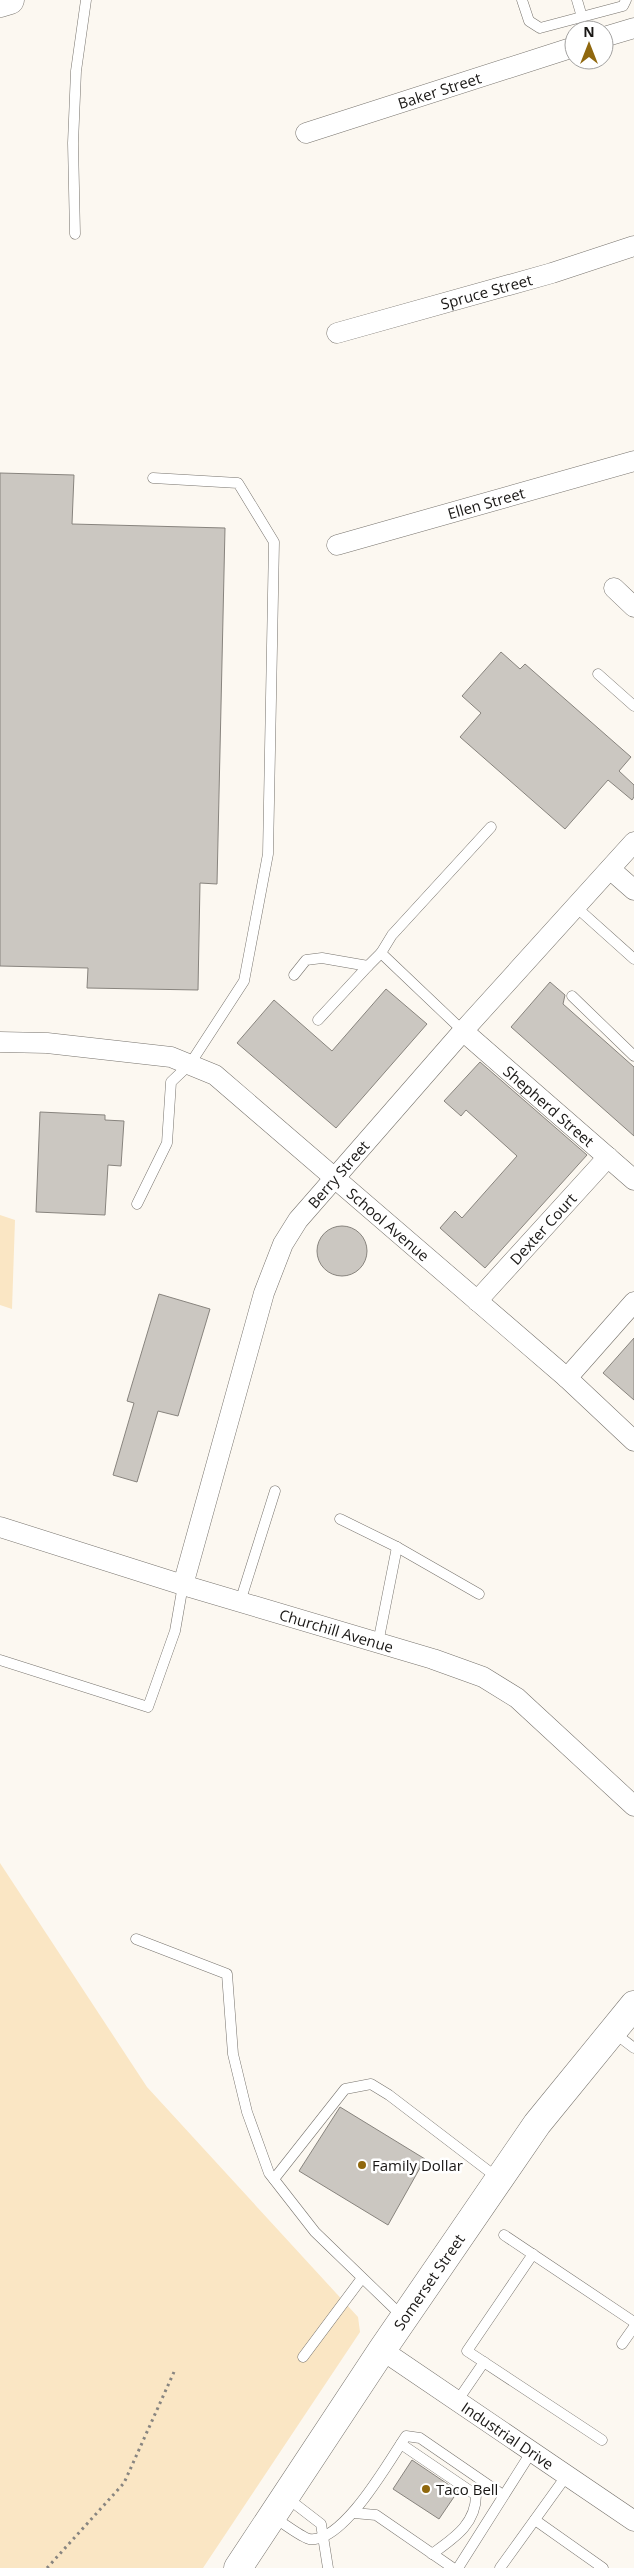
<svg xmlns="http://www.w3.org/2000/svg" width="634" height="2568" font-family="'Open Sans',sans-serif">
	<rect width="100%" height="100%" fill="#fcf8f1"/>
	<g fill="#fae6c4">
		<polygon points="0,1215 15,1220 12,1309 0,1305"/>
		<polygon points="0,1863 147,2087 358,2317 360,2332 203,2568 0,2568"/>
	</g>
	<g fill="#cbc7c1" stroke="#88847e">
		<polygon points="0,473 74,475 72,524 225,528 217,884 200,883 198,990 87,988 88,968 0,966"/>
		<polygon points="501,652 520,669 525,664 631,757 619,771 634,785 634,797 632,800 608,780 565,829 460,737 481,713 462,696"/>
		<polygon points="550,982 565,995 563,1004 634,1067 634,1136 511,1027"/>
		<polygon points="386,989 427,1024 336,1128 237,1043 274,1000 332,1051"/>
		<polygon points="480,1062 587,1155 485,1268 440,1228 455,1211 462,1218 517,1156 466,1110 461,1116 444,1101"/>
		<polygon points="40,1112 105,1115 105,1120 124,1121 121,1166 108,1165 105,1215 36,1212"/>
		<circle cx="342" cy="1251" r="25"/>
		<polygon points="159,1294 210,1309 178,1416 158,1411 137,1482 113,1475 134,1403 127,1401"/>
		<polygon points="634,1338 634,1400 603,1373"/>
		<polygon points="340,2107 425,2159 388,2225 299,2171"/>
		<polygon points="412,2460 458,2491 439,2519 393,2489"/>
	</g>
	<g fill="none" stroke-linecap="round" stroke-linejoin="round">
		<defs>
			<g id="lane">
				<polyline points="522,0 529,21 540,28 623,6 626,0"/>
				<polyline points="577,0 582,17"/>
				<polyline points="75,234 73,143 76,71 86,0"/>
				<polyline points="598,674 634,706"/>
				<polyline points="576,907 634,959"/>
				<polyline points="294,975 306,960 322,958 368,966 381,953"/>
				<polyline points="572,996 634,1056"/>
				<polyline points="318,1020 368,966"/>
				<polyline points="463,1031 381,953 392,935 491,827"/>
				<polyline points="137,1204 167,1143 171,1082 190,1064 244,981 268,854 274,542 238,483 153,478"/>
				<polyline points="340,1519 397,1547 479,1594"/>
				<polyline points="240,1602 275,1491"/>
				<polyline points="378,1643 397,1547"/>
				<polyline points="0,1660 148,1707 175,1631 183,1585"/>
				<polyline points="136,1939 227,1974 233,2054 247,2112 269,2173 315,2232 403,2317"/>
				<polyline points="613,2032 634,2048"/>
				<polyline points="274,2179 345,2089 371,2084 389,2095 499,2179"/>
				<polyline points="504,2235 634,2322"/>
				<polyline points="533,2254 467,2351 602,2440"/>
				<polyline points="622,2344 634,2327"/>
				<polyline points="303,2357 362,2278"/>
				<polyline points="458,2400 484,2362"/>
				<path d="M401,2444L476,2495C476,2524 454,2538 432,2554"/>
				<polyline points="286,2497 321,2524 328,2568"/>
				<polyline points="354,2513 376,2515 453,2568"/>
				<path d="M273,2517C282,2522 301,2537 309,2539C343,2544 389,2461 406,2436L420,2438L503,2495"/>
				<polyline points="535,2520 603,2568"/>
				<polyline points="458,2568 532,2451"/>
				<polyline points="500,2568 567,2475"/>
			</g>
			<g id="street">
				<polyline points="604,37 634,28"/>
				<path id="s1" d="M306,133L574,47"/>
				<path id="s2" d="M337,333L552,273L634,246"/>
				<path id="s3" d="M337,545L634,461"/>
				<polyline points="614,588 634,607"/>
				<polyline points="610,869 634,890"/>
				<path id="s4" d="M463,1031L634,1180"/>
				<path id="s5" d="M0,1042L47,1043L171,1057L215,1075L567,1378L634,1441"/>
				<path id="s6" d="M477,1301L608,1157"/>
				<polyline points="567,1378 634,1302"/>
				<path id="s7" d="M0,1527L183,1585L433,1659L483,1677L517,1698L634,1806"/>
				<path id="s8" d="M183,1585L264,1293L283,1244L298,1220L463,1031L634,842"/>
				<path id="s9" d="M382,2350L634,2521"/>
			</g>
			<g id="secondary">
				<polyline points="0,3 10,0"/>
				<path id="s10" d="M238,2568L382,2350L537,2124L634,2005"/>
			</g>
		</defs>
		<use href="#lane" stroke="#77736d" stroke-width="11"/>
		<use href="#street" stroke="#77736d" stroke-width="21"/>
		<use href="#secondary" stroke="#77736d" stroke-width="29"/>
		<polyline stroke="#888580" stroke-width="3" stroke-dasharray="2.5 4" stroke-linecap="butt" points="47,2568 124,2483 174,2372"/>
		<use href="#lane" stroke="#fff" stroke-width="10"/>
		<use href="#street" stroke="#fff" stroke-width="20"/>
		<use href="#secondary" stroke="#fff" stroke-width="28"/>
	</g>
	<g fill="#90680e" stroke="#fff" stroke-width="2">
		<circle cx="362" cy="2165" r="5"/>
		<circle cx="426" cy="2489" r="5"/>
	</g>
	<g text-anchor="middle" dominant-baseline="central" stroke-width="5" stroke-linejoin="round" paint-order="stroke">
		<g font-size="15" fill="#191715" stroke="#fff">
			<text stroke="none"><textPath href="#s1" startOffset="140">Baker Street</textPath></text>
			<text stroke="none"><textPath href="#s2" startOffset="155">Spruce Street</textPath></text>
			<text stroke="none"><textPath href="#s3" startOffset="155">Ellen Street</textPath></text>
			<text stroke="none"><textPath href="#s4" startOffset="114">Shepherd Street</textPath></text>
			<text stroke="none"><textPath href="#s8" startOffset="445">Berry Street</textPath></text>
			<text stroke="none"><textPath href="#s5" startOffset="448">School Avenue</textPath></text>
			<text stroke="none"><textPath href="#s6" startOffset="98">Dexter Court</textPath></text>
			<text stroke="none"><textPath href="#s7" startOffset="352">Churchill Avenue</textPath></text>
			<text stroke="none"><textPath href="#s10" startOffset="344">Somerset Street</textPath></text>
			<text stroke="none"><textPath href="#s9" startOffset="152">Industrial Drive</textPath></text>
		</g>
		<g font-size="15" fill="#191715" stroke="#fff" text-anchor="start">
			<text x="372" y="2165">Family Dollar</text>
			<text x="436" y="2489">Taco Bell</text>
		</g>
	</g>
	<g transform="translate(589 45)"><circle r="24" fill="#ffffff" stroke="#a3a2a1"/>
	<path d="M0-4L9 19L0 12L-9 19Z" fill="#90680e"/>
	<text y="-8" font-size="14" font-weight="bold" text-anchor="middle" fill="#191715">N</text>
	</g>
</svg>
